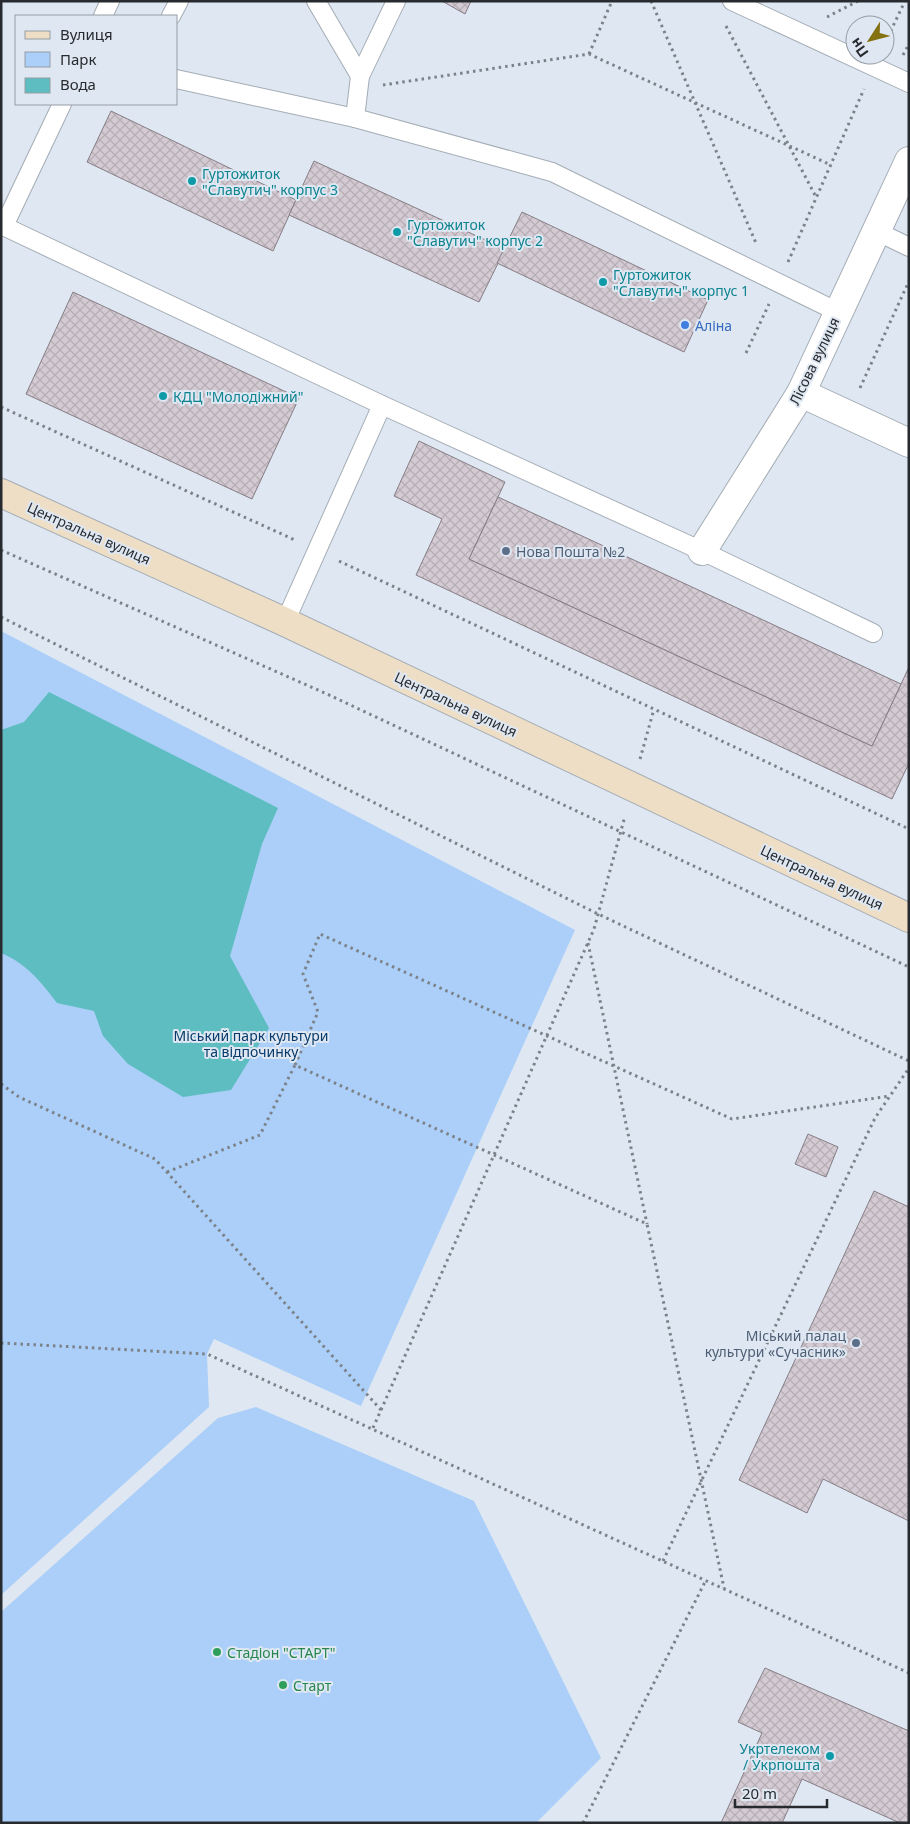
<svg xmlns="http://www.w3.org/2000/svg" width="910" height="1824" font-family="'Noto Sans',sans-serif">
	<defs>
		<pattern id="building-cross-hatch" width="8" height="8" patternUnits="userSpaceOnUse" patternTransform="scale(1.25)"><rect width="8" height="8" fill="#d4cad3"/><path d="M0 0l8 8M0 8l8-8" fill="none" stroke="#b6aeb5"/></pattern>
	</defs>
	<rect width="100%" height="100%" fill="#dfe8f2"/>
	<g fill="#abcff8">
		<polygon points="1,631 575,930 361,1406 214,1339 207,1354 209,1407 1,1595"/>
		<polygon points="256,1407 474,1501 601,1758 536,1823 1,1823 1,1612 218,1418"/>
	</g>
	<path fill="#5dbdc0" d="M49,692L278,808L262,844L230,956L269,1028L231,1090L183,1097L128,1064L103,1036L94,1011L57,1003C42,983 26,963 1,953V730L24,722Z"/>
	<g fill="url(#building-cross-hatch)" stroke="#867d85">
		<polygon points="442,1 471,1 465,14"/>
		<polygon points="111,111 296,200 273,251 87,162"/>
		<polygon points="314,161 505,249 479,302 289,215"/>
		<polygon points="522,212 708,300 684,352 497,263"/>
		<polygon points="73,292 299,398 252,499 26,394"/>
		<polygon points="419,441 505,482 469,559 872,746 909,667 909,763 892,799 416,575 442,519 394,496"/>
		<polygon points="498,497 901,684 872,746 469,559"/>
		<polygon points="808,1134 838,1147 826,1177 795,1164"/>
		<polygon points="874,1191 909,1207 909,1521 823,1479 807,1513 739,1480"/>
		<polygon points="765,1668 909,1731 909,1823 900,1823 802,1779 782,1823 721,1823 762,1733 738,1722"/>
	</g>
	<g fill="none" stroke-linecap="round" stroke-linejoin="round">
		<defs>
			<g id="lane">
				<polyline points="316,1 360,76"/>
				<polyline points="396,1 360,76 355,118 552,172 838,312"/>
				<polyline points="732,1 909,83"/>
				<polyline points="103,16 110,1"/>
				<polyline points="171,16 179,1"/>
				<polyline points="176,79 355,118"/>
				<polyline points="1,225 382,405 702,551 873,633"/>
				<polyline points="4,226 62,104"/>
				<polyline points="876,231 909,247"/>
				<polyline points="285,622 382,405"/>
			</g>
			<g id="street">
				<polyline points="801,393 909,443"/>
				<polyline points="702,551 801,393 909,161"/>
			</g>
			<polyline id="secondary" points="1,493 285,622 909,918"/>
		</defs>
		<use href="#lane" stroke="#a4acb5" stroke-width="20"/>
		<use href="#street" stroke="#a4acb5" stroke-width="30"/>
		<use href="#secondary" stroke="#a4acb5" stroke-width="30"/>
		<g stroke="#7c8289" stroke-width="3" stroke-dasharray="2.5 4" stroke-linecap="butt">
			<polyline points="651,1 756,243"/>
			<polyline points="827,17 858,1"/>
			<polyline points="726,26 816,197"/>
			<polyline points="885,43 905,1"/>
			<polyline points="589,54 612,1"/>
			<polyline points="903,55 909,44"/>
			<polyline points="383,85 589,54 831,165"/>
			<polyline points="788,262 864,89"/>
			<polyline points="746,353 769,304"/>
			<polyline points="860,388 909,281"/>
			<polyline points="1,407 295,540"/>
			<polyline points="1,550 327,694 909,967"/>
			<polyline points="339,561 909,829"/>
			<polyline points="1,617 598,914 909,1061"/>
			<polyline points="640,759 654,709"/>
			<polyline points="588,943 647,1224"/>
			<polyline points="295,1065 318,1012 303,974 320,934 732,1119 890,1096"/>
			<polyline points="1,1084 19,1097 155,1159 381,1410 372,1430"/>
			<polyline points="167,1172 260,1135 295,1065 647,1224 724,1588"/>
			<polyline points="1,1343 207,1354 909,1673"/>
			<polyline points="381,1410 594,929 625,816"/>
			<polyline points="663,1561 875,1118 909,1068"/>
			<polyline points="583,1823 706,1580"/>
		</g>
		<use href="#lane" stroke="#fff" stroke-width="18"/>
		<use href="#street" stroke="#fff" stroke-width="28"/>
		<use href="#secondary" stroke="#eddec5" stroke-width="28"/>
	</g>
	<g fill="#0f9aa8" stroke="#dfe8f2" stroke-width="2">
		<circle cx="192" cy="181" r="5"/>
		<circle cx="397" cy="232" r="5"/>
		<circle cx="603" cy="282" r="5"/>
		<circle cx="163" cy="396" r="5"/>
		<circle cx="830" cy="1756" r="5"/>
	</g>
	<circle fill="#3f7fe0" stroke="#dfe8f2" stroke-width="2" cx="685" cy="325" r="5"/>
	<g fill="#5c6f8a" stroke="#dfe8f2" stroke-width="2">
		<circle cx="506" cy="551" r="5"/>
		<circle cx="856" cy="1343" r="5"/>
	</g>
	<g fill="#2e9e5b" stroke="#dfe8f2" stroke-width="2">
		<circle cx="217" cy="1652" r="5"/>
		<circle cx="283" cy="1685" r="5"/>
	</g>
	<g text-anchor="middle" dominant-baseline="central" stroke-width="4" stroke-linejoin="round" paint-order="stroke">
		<g font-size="14" fill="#0d838f" stroke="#dfe8f2" text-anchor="start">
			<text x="202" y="173">Гуртожиток<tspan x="202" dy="16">"Славутич" корпус 3</tspan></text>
			<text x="407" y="224">Гуртожиток<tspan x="407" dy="16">"Славутич" корпус 2</tspan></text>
			<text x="613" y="274">Гуртожиток<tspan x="613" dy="16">"Славутич" корпус 1</tspan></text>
			<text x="173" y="396">КДЦ "Молодіжний"</text>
			<text x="820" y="1748" text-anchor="end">Укртелеком<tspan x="820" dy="16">/ Укрпошта</tspan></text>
		</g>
		<g font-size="14" fill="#366cbe" stroke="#dfe8f2" text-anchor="start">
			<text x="695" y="325">Аліна</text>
		</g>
		<g font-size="14" fill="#272a2e" stroke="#dfe8f2">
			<text transform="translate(814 361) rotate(-64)">Лісова вулиця</text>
			<text transform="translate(89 533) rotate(24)">Центральна вулиця</text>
			<text transform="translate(456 704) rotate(25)">Центральна вулиця</text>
			<text transform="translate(822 877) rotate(25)">Центральна вулиця</text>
		</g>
		<g font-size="14" fill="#4e5e75" stroke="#dfe8f2" text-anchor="start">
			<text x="516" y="551">Нова Пошта №2</text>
			<text x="846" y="1335" text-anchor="end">Міський палац<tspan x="846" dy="16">культури «Сучасник»</tspan></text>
		</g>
		<g font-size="14" fill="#073a6a" stroke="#dfe8f2">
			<text x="251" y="1035">Міський парк культури<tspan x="251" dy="16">та відпочинку</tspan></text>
		</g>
		<g font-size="14" fill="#27864d" stroke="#dfe8f2" text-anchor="start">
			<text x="227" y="1652">Стадіон "СТАРТ"</text>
			<text x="293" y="1685">Старт</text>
		</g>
	</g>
	<rect width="910" height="1824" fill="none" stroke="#272a2e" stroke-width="5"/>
	<rect x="15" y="15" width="162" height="90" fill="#dfe8f2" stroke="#959ca4"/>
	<rect x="25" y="31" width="25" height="8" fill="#eddec5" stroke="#959ca4"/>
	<text x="60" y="40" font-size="15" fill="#272a2e">Вулиця</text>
	<rect x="25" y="52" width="25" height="15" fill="#abcff8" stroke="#959ca4"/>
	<text x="60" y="65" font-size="15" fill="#272a2e">Парк</text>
	<rect x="25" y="78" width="25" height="15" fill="#5dbdc0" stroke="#959ca4"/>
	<text x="60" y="90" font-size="15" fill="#272a2e">Вода</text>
	<g transform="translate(870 40) rotate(234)"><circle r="24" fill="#dfe8f2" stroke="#959ca4"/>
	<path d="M0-4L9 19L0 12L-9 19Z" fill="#847111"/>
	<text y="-8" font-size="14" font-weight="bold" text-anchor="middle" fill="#272a2e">Пн</text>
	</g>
	<path d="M735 1799v8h92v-8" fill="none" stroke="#272a2e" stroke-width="2.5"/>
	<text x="742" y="1799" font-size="15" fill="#272a2e" stroke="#dfe8f2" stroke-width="4" paint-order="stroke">20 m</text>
</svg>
